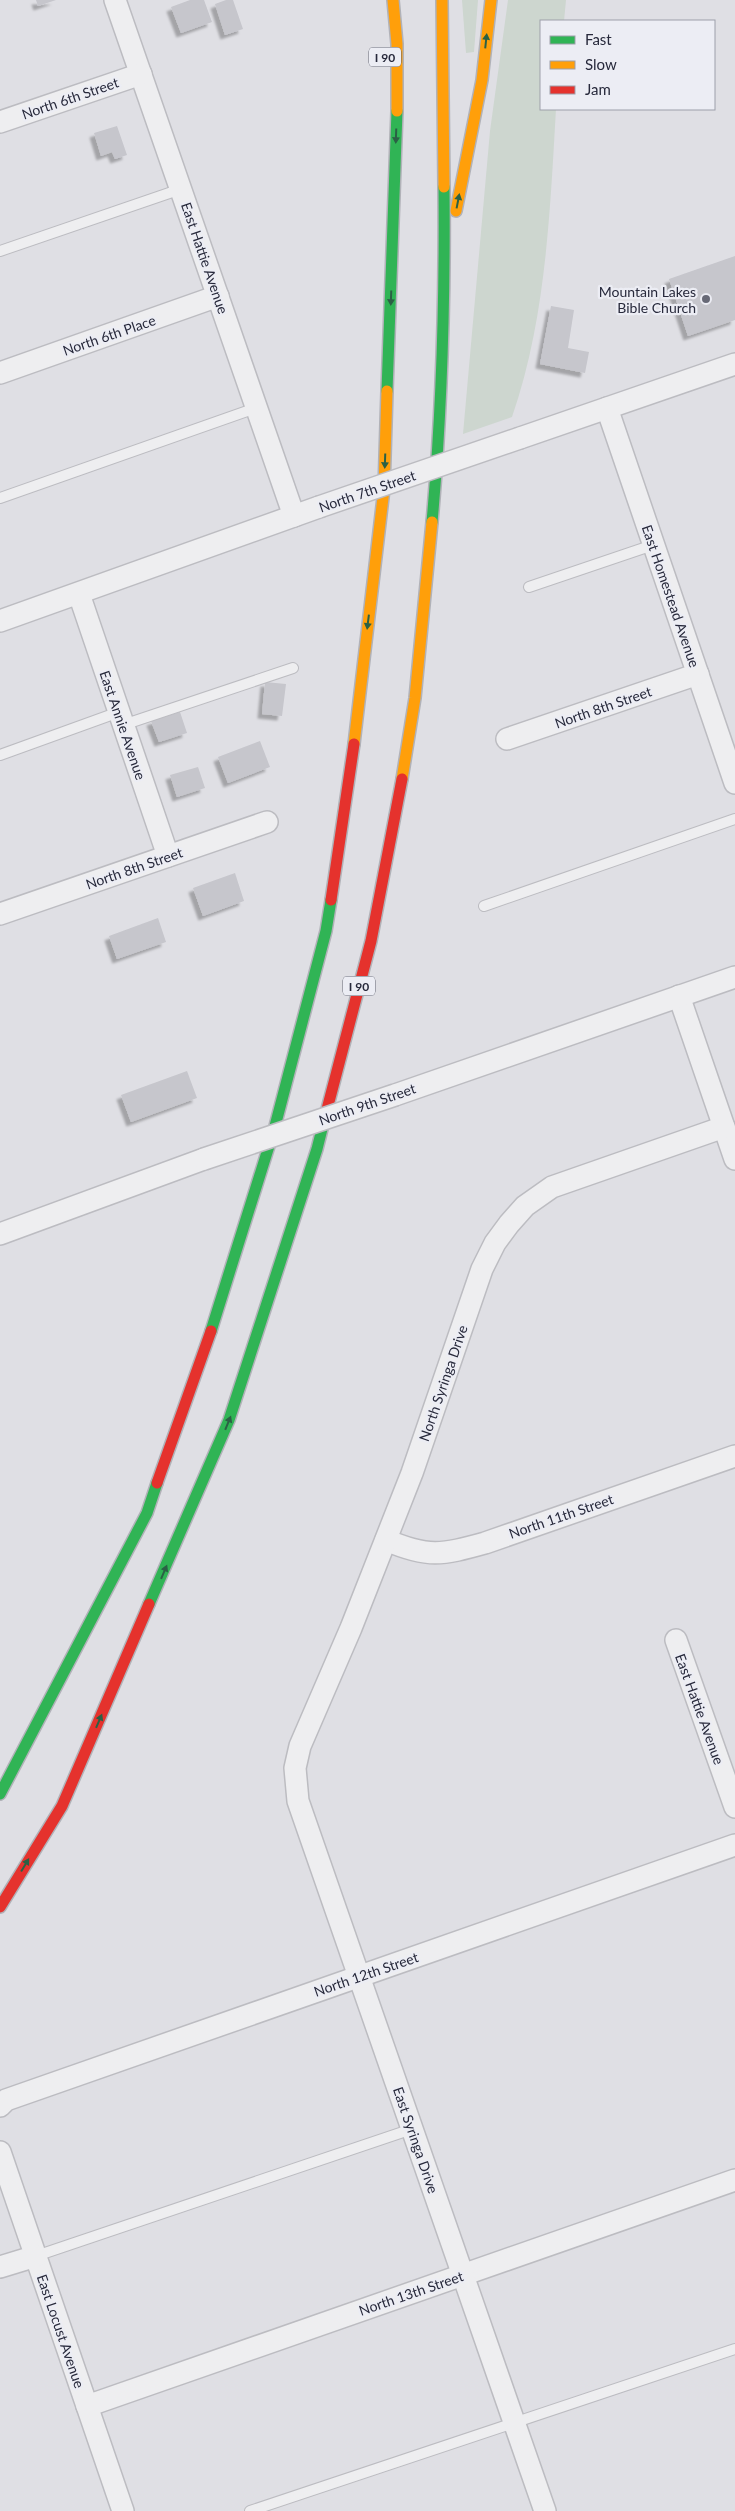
<svg xmlns="http://www.w3.org/2000/svg" width="735" height="2511" font-family="Lato,sans-serif">
	<defs>
		<filter id="shadow"><feDropShadow dx="-4.5" dy="4.5" stdDeviation="1" flood-color="#0004"/></filter>
	</defs>
	<rect width="100%" height="100%" fill="#dfdfe4"/>
	<g fill="#cdd6cf">
		<polygon points="462,0 478,0 474,52 466,53"/>
		<path d="M508,0H566L564,21H541V109H556C550,212 546,319 512,417L463,434L490,131Z"/>
	</g>
	<g fill="#c6c6cc" filter="url(#shadow)">
		<polygon points="36,0 56,0 38,6"/>
		<polygon points="190,0 204,0 212,22 181,33 171,7"/>
		<polygon points="226,0 233,0 243,29 225,35 215,4"/>
		<polygon points="117,126 127,155 115,159 112,152 101,156 94,133"/>
		<polygon points="735,256 735,320 688,336 669,279"/>
		<polygon points="551,306 574,310 568,348 589,352 585,373 540,364"/>
		<polygon points="265,682 286,684 282,716 262,714"/>
		<polygon points="180,712 187,733 159,742 151,721"/>
		<polygon points="260,741 270,767 228,783 218,757"/>
		<polygon points="198,767 205,788 177,797 170,775"/>
		<polygon points="235,873 244,901 203,916 193,888"/>
		<polygon points="158,918 166,942 117,959 109,936"/>
		<polygon points="187,1071 197,1098 131,1122 121,1095"/>
	</g>
	<g fill="none" stroke-linecap="round" stroke-linejoin="round">
		<defs>
			<g id="lane">
				<polyline points="0,251 181,189"/>
				<polyline points="0,498 256,408"/>
				<polyline points="529,587 653,545"/>
				<polyline points="123,725 293,668"/>
				<polyline points="0,755 119,712"/>
				<polyline points="484,906 735,819"/>
				<polyline points="36,2256 412,2129"/>
				<polyline points="250,2511 735,2349"/>
			</g>
			<g id="street">
				<polyline points="115,0 294,516"/>
				<polyline points="0,122 141,74"/>
				<polyline points="0,373 218,296"/>
				<polyline points="607,408 735,783"/>
				<polyline points="520,438 735,364"/>
				<polyline points="79,594 168,856"/>
				<polyline points="0,621 319,507"/>
				<polyline points="507,739 698,674"/>
				<polyline points="0,914 267,822"/>
				<polyline points="679,996 735,1159"/>
				<polyline points="395,1095 735,977"/>
				<polyline points="0,1234 204,1159"/>
				<path d="M386,1540C428,1558 442,1555 485,1543L735,1456"/>
				<polyline points="676,1640 735,1807"/>
				<polyline points="0,2106 6,2100 735,1845"/>
				<polyline points="0,2152 123,2511"/>
				<polyline points="0,2267 36,2256"/>
				<polyline points="87,2406 735,2180"/>
				<polyline points="545,2511 298,1801 295,1768 300,1746 351,1628 412,1473 482,1269 495,1243 509,1224 525,1206 552,1187 724,1127"/>
			</g>
			<g id="fast">
				<polyline points="387,391 397,111"/>
				<path d="M432,522C442,411 445,299 444,187"/>
				<polyline points="211,1331 274,1130 326,931 331,900"/>
				<polyline points="149,1604 229,1420 317,1149 325,1117"/>
				<polyline points="0,1794 147,1513 157,1483"/>
			</g>
			<g id="slow">
				<polyline points="393,0 397,44 397,111"/>
				<polyline points="442,0 444,187"/>
				<polyline points="456,211 482,80 491,0"/>
				<polyline points="354,744 384,489 387,391"/>
				<polyline points="402,779 415,698 432,522"/>
			</g>
			<g id="jam">
				<polyline points="331,900 354,744"/>
				<polyline points="325,1117 371,941 402,779"/>
				<polyline points="157,1483 211,1331"/>
				<polyline points="0,1907 62,1806 149,1604"/>
			</g>
		</defs>
		<use href="#lane" stroke="#bcbcc1" stroke-width="12"/>
		<use href="#street" stroke="#bcbcc1" stroke-width="24"/>
		<use href="#fast" stroke="#b1b2b8" stroke-width="14"/>
		<use href="#slow" stroke="#b1b2b8" stroke-width="14"/>
		<use href="#jam" stroke="#b1b2b8" stroke-width="14"/>
		<use href="#lane" stroke="#eeeef0" stroke-width="10"/>
		<use href="#street" stroke="#eeeef0" stroke-width="21"/>
		<use href="#fast" stroke="#30b455" stroke-width="11"/>
		<use href="#slow" stroke="#ff9f0a" stroke-width="11"/>
		<use href="#jam" stroke="#e5322d" stroke-width="11"/>
		<defs>
			<g id="street-bridge">
				<polyline points="319,507 520,438"/>
				<polyline points="204,1159 395,1095"/>
			</g>
		</defs>
		<use href="#street-bridge" stroke="#bcbcc1" stroke-width="24" stroke-linecap="butt"/>
		<use href="#street-bridge" stroke="#eeeef0" stroke-width="21"/>
	</g>
	<defs><path id="oneway-solid" d="M-6-.8H1V-3.2L6.5 0L1 3.2V.8H-6Z" transform="scale(1.25)"/></defs>
	<g fill="#2b6145">
		<use href="#oneway-solid" transform="translate(486 41) rotate(-84)"/>
		<use href="#oneway-solid" transform="translate(396 136) rotate(92)"/>
		<use href="#oneway-solid" transform="translate(458 201) rotate(-79)"/>
		<use href="#oneway-solid" transform="translate(391 298) rotate(92)"/>
		<use href="#oneway-solid" transform="translate(385 461) rotate(92)"/>
		<use href="#oneway-solid" transform="translate(368 622) rotate(97)"/>
		<use href="#oneway-solid" transform="translate(228 1423) rotate(-68)"/>
		<use href="#oneway-solid" transform="translate(164 1572) rotate(-67)"/>
		<use href="#oneway-solid" transform="translate(99 1721) rotate(-67)"/>
		<use href="#oneway-solid" transform="translate(25 1865) rotate(-59)"/>
	</g>
	<circle fill="#676976" stroke="#ecedf4" stroke-width="2" cx="706" cy="299" r="5"/>
	<g text-anchor="middle" dominant-baseline="central" stroke-width="4.5" stroke-linejoin="round" paint-order="stroke">
		<g fill="#ecedf4" stroke="#626472" stroke-width="1">
			<rect x="369" y="47.5" width="32" height="19" rx="4"/>
			<rect x="343" y="976.5" width="32" height="19" rx="4"/>
		</g>
		<g font-size="12" font-weight="bold" fill="#27293b">
			<text x="385" y="57">I 90</text>
			<text x="359" y="986">I 90</text>
		</g>
		<g font-size="14" fill="#27293b" stroke="#ecedf4">
			<text transform="translate(70 98) rotate(-19)">North 6th Street</text>
			<text transform="translate(205 258) rotate(71)">East Hattie Avenue</text>
			<text transform="translate(109 335) rotate(-19)">North 6th Place</text>
			<text transform="translate(367 491) rotate(-19)">North 7th Street</text>
			<text transform="translate(671 596) rotate(71)">East Homestead Avenue</text>
			<text transform="translate(603 707) rotate(-19)">North 8th Street</text>
			<text transform="translate(123 725) rotate(71)">East Annie Avenue</text>
			<text transform="translate(134 868) rotate(-19)">North 8th Street</text>
			<text transform="translate(367 1104) rotate(-19)">North 9th Street</text>
			<text transform="translate(443 1383) rotate(-71)">North Syringa Drive</text>
			<text transform="translate(561 1516) rotate(-19)">North 11th Street</text>
			<text transform="translate(700 1709) rotate(70)">East Hattie Avenue</text>
			<text transform="translate(366 1974) rotate(-19)">North 12th Street</text>
			<text transform="translate(416 2140) rotate(71)">East Syringa Drive</text>
			<text transform="translate(411 2293) rotate(-19)">North 13th Street</text>
			<text transform="translate(61 2331) rotate(71)">East Locust Avenue</text>
		</g>
		<g font-size="14" fill="#27293b" stroke="#ecedf4" text-anchor="end">
			<text x="696" y="291">Mountain Lakes<tspan x="696" dy="16">Bible Church</tspan></text>
		</g>
	</g>
	<rect x="540" y="20" width="175" height="90" fill="#ecedf4" stroke="#9d9faa"/>
	<rect x="550" y="36" width="25" height="8" fill="#30b455" stroke="#9d9faa"/>
	<text x="585" y="45" font-size="15" fill="#27293b">Fast</text>
	<rect x="550" y="61" width="25" height="8" fill="#ff9f0a" stroke="#9d9faa"/>
	<text x="585" y="70" font-size="15" fill="#27293b">Slow</text>
	<rect x="550" y="86" width="25" height="8" fill="#e5322d" stroke="#9d9faa"/>
	<text x="585" y="95" font-size="15" fill="#27293b">Jam</text>
</svg>
